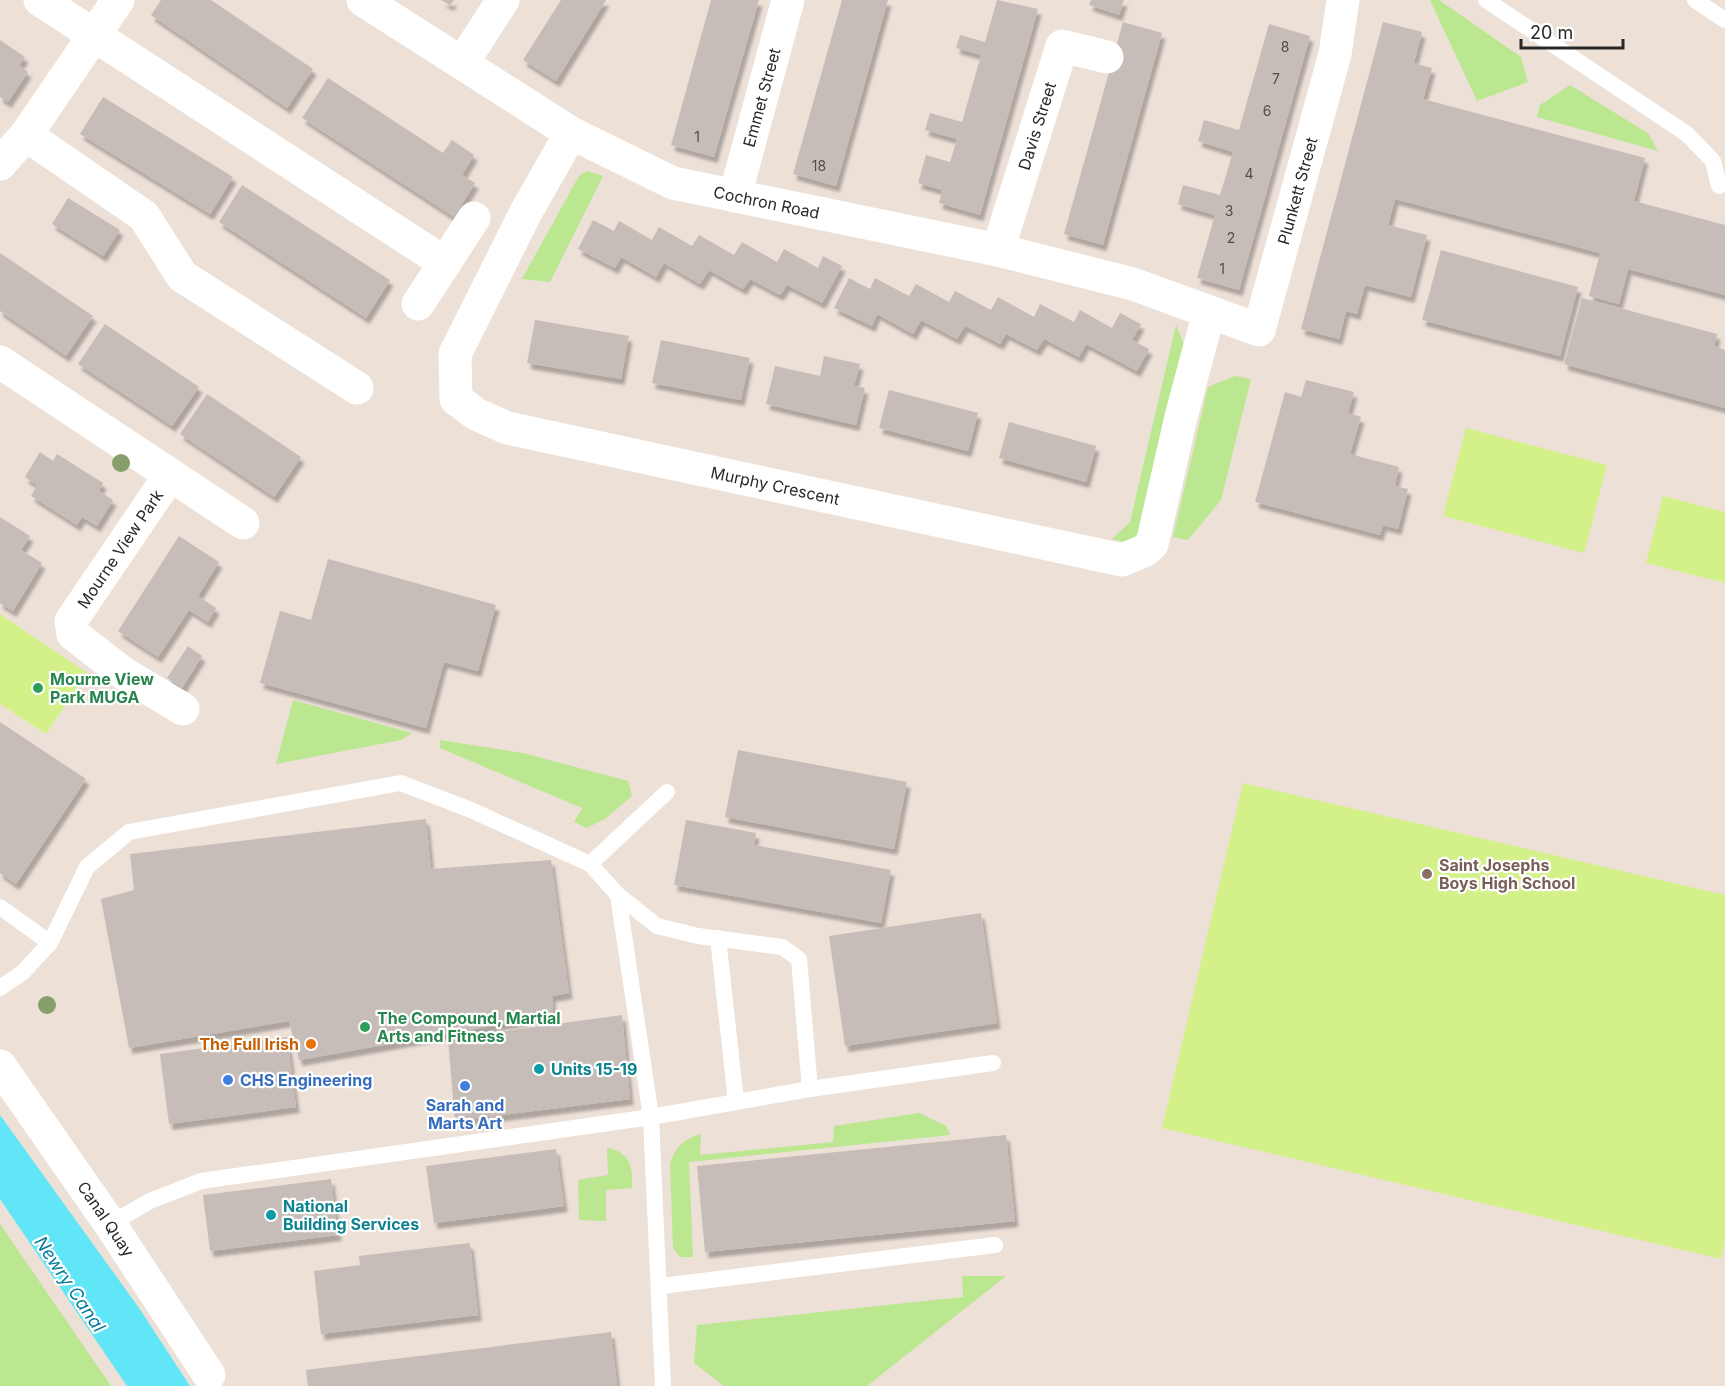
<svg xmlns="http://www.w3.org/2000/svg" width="1725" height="1386" font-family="Inter,sans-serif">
	<defs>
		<filter id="shadow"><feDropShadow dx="3.5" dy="6" stdDeviation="1.5" flood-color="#0004"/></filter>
	</defs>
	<rect width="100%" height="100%" fill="#ece0d7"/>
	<g fill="#bae78f">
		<polygon points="1430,0 1439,0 1521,57 1528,82 1477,101"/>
		<polygon points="1570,85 1649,134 1658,151 1537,117 1540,105"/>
		<polygon points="587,171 603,176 550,282 522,279 579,176"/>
		<polygon points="1176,325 1188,354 1149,531 1133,544 1112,539 1130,522"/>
		<polygon points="1235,376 1251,379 1221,500 1188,540 1173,537 1208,387"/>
		<polygon points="293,700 412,733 401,740 276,764"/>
		<polygon points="440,740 523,753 628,781 632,796 605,819 587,828 574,822 582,808 440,748"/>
		<path d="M919,1113L946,1126L950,1135L689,1162L693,1257H680L673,1248L670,1164C675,1147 684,1139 701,1134L700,1155L833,1142L834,1126Z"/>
		<path d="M607,1148C630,1152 633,1166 632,1188L606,1190V1221L579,1220L578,1180L608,1175Z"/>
		<polygon points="0,1224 111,1386 0,1386"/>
		<polygon points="962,1276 1006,1276 867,1386 724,1386 694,1363 697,1325 963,1297"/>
	</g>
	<g fill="#d4f089">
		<polygon points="1466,428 1607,465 1584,553 1443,516"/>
		<polygon points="1663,496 1725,512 1725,583 1646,563"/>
		<polygon points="0,614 87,673 46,734 0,704"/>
		<polygon points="1243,783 1725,895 1725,1242 1721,1259 1162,1128"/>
	</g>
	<polygon fill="#61e6f8" points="0,1115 139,1308 190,1386 127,1386 0,1199"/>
	<g fill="#c7bdb8" filter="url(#shadow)">
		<polygon points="161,0 211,0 313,69 287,108 151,15"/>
		<polygon points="441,0 454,0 450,5"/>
		<polygon points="561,0 606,0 556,81 523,60"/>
		<polygon points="711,0 759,0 714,157 671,145"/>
		<polygon points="842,0 888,0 836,186 793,174"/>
		<polygon points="997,0 1038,9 980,215 939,203 942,190 918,183 926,155 950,162 957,139 925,130 930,113 962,122 981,55 956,48 960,35 985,42"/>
		<polygon points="1091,0 1124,0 1119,15 1089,5"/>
		<polygon points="1123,22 1162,33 1103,245 1064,234"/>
		<polygon points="1383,22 1422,32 1414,63 1432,68 1423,99 1645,158 1634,201 1725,225 1725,295 1628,269 1619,304 1589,296 1600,253 1395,199 1388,225 1427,235 1411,297 1365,285 1357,314 1346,311 1339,339 1301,329"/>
		<polygon points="1269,24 1310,36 1239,290 1197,278 1215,215 1178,204 1183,185 1220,195 1233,152 1198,141 1204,120 1239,130"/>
		<polygon points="0,40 25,57 19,65 28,72 8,102 0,97"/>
		<polygon points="328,78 443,153 452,140 474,155 462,175 475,183 454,217 302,118"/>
		<polygon points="103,97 233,177 210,214 80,134"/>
		<polygon points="242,185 390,280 366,318 219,222"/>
		<polygon points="68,198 120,230 103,256 52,224"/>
		<polygon points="593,220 614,231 619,221 652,240 659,227 692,246 699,235 734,255 742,242 777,262 784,249 818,268 823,256 842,266 822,303 787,285 780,295 750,279 743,289 709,270 700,284 664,263 656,277 621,257 615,268 578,249"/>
		<polygon points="1441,250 1578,287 1560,356 1422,320"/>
		<polygon points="0,253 93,316 66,356 0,311"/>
		<polygon points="849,278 870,289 875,278 909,296 916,284 949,302 955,291 991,310 998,297 1034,317 1040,304 1074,322 1080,310 1112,328 1120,313 1141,324 1132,340 1149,349 1137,371 1086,344 1079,357 1044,339 1037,350 1006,334 1000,344 965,326 957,339 921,320 913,334 877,314 872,326 834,308"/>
		<polygon points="1582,298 1717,334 1714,346 1725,350 1725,408 1564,364"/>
		<polygon points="535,320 629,336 621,379 527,363"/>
		<polygon points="105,324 199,387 172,426 78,364"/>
		<polygon points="661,340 750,358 741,400 652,383"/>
		<polygon points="824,356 860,364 854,386 865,388 856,425 766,404 775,366 820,376"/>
		<polygon points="1306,380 1354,392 1348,413 1361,417 1350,454 1399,467 1395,486 1408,489 1398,529 1383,525 1380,535 1255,502 1285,392 1301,397"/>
		<polygon points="889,390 978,413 968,451 879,428"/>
		<polygon points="207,394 301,457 274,497 180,434"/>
		<polygon points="1009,422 1096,446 1086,482 999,458"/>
		<polygon points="40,452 53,461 57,454 103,483 99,491 113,500 97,526 82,517 77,525 31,496 37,485 25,477"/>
		<polygon points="0,517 30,536 21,550 42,563 13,611 0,603"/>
		<polygon points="179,536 219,562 198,596 216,608 208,622 189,610 158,657 118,631"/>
		<polygon points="328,559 496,605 478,671 444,662 426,728 260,683 280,611 311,620"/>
		<polygon points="188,646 202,656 182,688 167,678"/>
		<polygon points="0,722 86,779 16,884 0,873"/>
		<polygon points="738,750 907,782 894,849 725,817"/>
		<polygon points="426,819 431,869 551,860 569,993 552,996 553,1015 299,1060 289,1021 129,1048 101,899 134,890 130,854"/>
		<polygon points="686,820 756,833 754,845 891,870 881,923 674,885"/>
		<polygon points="981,913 997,1023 845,1046 829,936"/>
		<polygon points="622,1015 630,1099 455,1121 448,1039"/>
		<polygon points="287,1037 296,1107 169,1124 160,1054"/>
		<polygon points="1006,1135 1015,1221 705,1252 697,1166"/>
		<polygon points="556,1149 564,1206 434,1223 426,1166"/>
		<polygon points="331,1179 338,1235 210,1251 203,1195"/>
		<polygon points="470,1243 478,1315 321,1334 314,1271 360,1265 359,1256"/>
		<polygon points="611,1332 617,1386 308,1386 306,1370"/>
	</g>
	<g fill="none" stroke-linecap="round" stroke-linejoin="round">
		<g stroke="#fff" stroke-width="16">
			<polyline points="1486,0 1687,134 1713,161 1719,186"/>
			<polyline points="1695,0 1725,20"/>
			<polyline points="590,864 667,792"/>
			<polyline points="618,895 657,926 698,936 782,947 799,959 810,1089"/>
			<polyline points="0,907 50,943"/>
			<polyline points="718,938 736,1101"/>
			<polyline points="0,988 22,973 50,943 87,867 129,832 401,783 471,810 590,864 618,895 651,1117 663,1386"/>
			<polyline points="110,1224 150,1201 201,1181 651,1117 810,1089 993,1063"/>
			<polyline points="661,1286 995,1245"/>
		</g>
		<g stroke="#fff" stroke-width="33">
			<polyline points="40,0 445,263"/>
			<path id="s1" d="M363,0L571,133L673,183L998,250L1133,284L1259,330L1335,54L1343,0"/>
			<polyline points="463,62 503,0"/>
			<path id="s2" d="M571,133L526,212L455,354L456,399L476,414L507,428L1122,560L1144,551L1152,544L1181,417L1209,312"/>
			<polyline points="26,135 144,216 182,276 357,388"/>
			<polyline points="0,164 26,135 118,0"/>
			<path id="s3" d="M735,196L788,0"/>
			<path id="s4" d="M998,250L1062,46L1107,57"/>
			<polyline points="418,304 474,218"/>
			<polyline points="0,362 243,523"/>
			<polyline points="170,475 71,621 73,634 123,673 183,709"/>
			<path id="s5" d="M0,1066L110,1224L209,1375"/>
		</g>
	</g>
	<g fill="#869f6b">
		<circle cx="121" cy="463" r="9"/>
		<circle cx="47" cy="1005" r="9"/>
	</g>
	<g fill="#2e9e5b" stroke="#fff" stroke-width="2">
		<circle cx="38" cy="688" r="6"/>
		<circle cx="365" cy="1027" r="6"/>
	</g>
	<circle fill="#8d6e63" stroke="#fff" stroke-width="2" cx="1427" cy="874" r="6"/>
	<circle fill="#e8710a" stroke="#fff" stroke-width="2" cx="311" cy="1044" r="6"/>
	<g fill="#0f9aa8" stroke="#fff" stroke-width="2">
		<circle cx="539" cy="1069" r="6"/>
		<circle cx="271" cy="1215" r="6"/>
	</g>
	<g fill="#3f7fe0" stroke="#fff" stroke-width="2">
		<circle cx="228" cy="1080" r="6"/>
		<circle cx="465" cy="1086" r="6"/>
	</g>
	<g text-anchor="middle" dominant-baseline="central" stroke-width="4.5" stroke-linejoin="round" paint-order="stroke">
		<g font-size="14" fill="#504d4c">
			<text x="1285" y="46">8</text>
			<text x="1276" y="78">7</text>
			<text x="1267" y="110">6</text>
			<text x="697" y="136">1</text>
			<text x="819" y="165">18</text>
			<text x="1249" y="173">4</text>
			<text x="1229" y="210">3</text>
			<text x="1231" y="237">2</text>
			<text x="1222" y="268">1</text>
		</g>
		<g font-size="16" fill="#282828" stroke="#fff">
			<text stroke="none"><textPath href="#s3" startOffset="102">Emmet Street</textPath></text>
			<text stroke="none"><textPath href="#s4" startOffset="130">Davis Street</textPath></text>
			<text stroke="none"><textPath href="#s1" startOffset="1110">Plunkett Street</textPath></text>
			<text stroke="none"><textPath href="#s1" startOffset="456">Cochron Road</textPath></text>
			<text stroke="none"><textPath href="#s2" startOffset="628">Murphy Crescent</textPath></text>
			<text transform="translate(120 549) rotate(-56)">Mourne View Park</text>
			<text stroke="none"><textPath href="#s5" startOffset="186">Canal Quay</textPath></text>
		</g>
		<g font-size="16" font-weight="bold" fill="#27864d" stroke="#fff" text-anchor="start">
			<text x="50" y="679">Mourne View<tspan x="50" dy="18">Park MUGA</tspan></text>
			<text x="377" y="1018">The Compound, Martial<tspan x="377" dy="18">Arts and Fitness</tspan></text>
		</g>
		<g font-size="16" font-weight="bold" fill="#785e54" stroke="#fff" text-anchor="start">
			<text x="1439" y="865">Saint Josephs<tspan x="1439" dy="18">Boys High School</tspan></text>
		</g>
		<g font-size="16" font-weight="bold" fill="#c56008" stroke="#fff" text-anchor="end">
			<text x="299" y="1044">The Full Irish</text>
		</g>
		<g font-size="16" font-weight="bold" fill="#0d838f" stroke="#fff" text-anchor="start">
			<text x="551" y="1069">Units 15-19</text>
			<text x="283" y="1206">National<tspan x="283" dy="18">Building Services</tspan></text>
		</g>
		<g font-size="16" font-weight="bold" fill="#366cbe" stroke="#fff" text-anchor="start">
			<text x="240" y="1080">CHS Engineering</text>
			<text x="465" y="1105" text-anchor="middle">Sarah and<tspan x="465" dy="18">Marts Art</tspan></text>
		</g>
		<g font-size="18" font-style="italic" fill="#047c99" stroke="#fff">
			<text transform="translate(70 1284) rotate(56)">Newry Canal</text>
		</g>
	</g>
	<path d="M1521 39v9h102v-9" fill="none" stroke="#282828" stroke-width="3"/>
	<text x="1530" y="39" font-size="18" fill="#282828" stroke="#ffffff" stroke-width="4.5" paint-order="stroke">20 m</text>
</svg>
